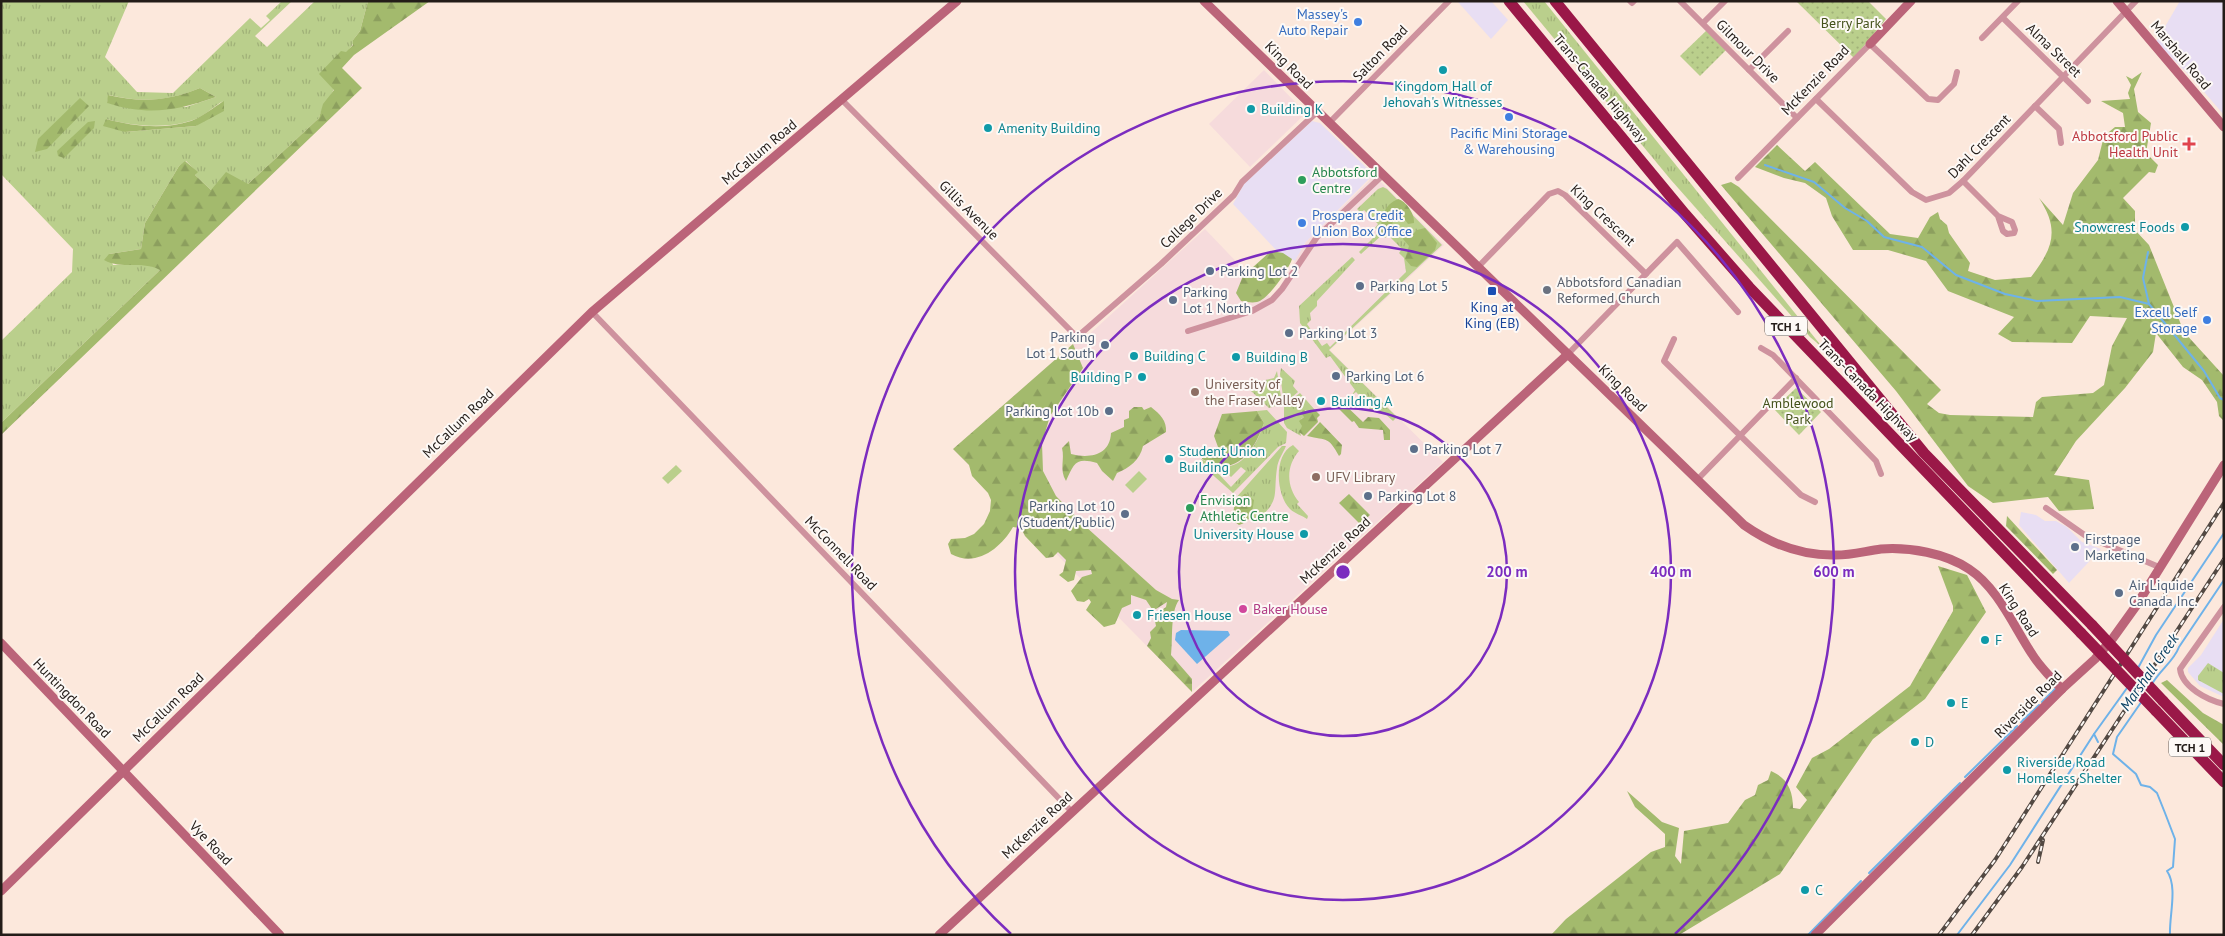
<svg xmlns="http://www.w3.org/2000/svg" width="2225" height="936" font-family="'PT Sans',sans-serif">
	<defs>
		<pattern id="grass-tufts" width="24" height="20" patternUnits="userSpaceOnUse" patternTransform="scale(1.25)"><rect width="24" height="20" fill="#bacf8c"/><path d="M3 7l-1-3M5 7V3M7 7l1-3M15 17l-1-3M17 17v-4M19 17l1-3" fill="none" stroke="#a0b178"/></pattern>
		<pattern id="forest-firs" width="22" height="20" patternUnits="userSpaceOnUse" patternTransform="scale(1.25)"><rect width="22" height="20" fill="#a3ba6d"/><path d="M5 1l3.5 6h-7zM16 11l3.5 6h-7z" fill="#8c9f5e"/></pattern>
		<pattern id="park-dots" width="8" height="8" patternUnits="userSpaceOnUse" patternTransform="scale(1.25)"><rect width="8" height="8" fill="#bacf8c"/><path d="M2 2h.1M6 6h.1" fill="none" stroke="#a0b178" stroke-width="1.8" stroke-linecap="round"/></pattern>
	</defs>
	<rect width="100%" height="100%" fill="#fce8dc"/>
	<g fill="#e8def3">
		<polygon points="1460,1 1491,1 1508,20 1491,39 1458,2"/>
		<polygon points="2180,1 2224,1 2224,115 2193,79 2156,42"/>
		<polygon points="1312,121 1320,123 1370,171 1372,176 1306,242 1295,261 1276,250 1233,204 1244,184"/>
		<polygon points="2021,512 2036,515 2045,521 2056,521 2067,527 2082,542 2101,549 2069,583 2019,525"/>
		<polygon points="2224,619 2224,697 2200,686 2188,672 2188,668 2201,655"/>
	</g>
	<g fill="#f6dbdc">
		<polygon points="1264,70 1304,111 1305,114 1250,167 1209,124"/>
		<polygon points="1370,171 1444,245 1330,350 1443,462 1192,692 953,449 1073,344 1084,339 1205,229 1270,297 1279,288 1306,242 1369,181 1372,176"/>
	</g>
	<g fill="url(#grass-tufts)" fill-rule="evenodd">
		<path d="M1,1H129L105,57L137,92L173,93L250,18L261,28L270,20L266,16L282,1H292L255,36L267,47L315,1H368L360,31L353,40V44C341,58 342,75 333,91C328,100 322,107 319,118L248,184L211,190L195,175L197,172L186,161L179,166L145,223L141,249L109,254L113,265L145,264L161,269L1,423V341L72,272L73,249L1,174ZM200,88L216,97L186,107L107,103L109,95C142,103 169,101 200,88ZM223,101L196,126L125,132L106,119C133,126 164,129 190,121C202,118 213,107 223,101Z"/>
		<polygon points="1523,1 1544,1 1823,348 1810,337 1671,180"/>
		<polygon points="1383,187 1387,189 1442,245 1329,350 1397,417 1393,421 1383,412 1368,411 1370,407 1356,392 1352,395 1355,390 1330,356 1326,358 1300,323 1299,306 1352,257 1355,260 1317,301 1317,306 1310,313 1311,320 1307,324 1322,346 1327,343 1330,347 1406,272 1404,258 1399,253 1402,249 1388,235 1385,238 1382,235 1361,254 1359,252 1379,232 1375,228 1378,224 1364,210 1361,213 1357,209 1378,189"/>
		<polygon points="1281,368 1295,381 1293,386 1298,392 1284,404 1280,374"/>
		<polygon points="1277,371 1282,404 1269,408 1250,390 1261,381 1274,378"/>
		<polygon points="1300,393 1315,410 1309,412 1305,410 1304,417 1301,419 1303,425 1300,432 1301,436 1287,428 1284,423 1284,405"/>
		<path d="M1267,410L1287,432L1286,443L1278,447L1233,493L1206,469L1201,459C1208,462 1216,467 1223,467C1246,467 1258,441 1264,423L1257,411ZM1221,467L1231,477L1241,467L1246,471L1231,487L1216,471Z"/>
		<path d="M1293,445L1299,451C1286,466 1286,486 1299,502L1297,504L1308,516L1307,519C1302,515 1295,514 1290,509C1276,495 1273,455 1293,445Z"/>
		<path d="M1282,446H1286C1283,453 1278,460 1277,468C1273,496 1281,500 1256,521L1251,517L1253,500L1245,493L1235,502L1234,500Z"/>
		<polygon points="2208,663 2224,673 2224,694 2198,680 2198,676"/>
	</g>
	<g fill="url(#forest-firs)">
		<path d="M368,1H430L354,55L342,68L362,88L1,435V423L160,270C141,260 122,270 104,260L109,254L141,249L145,223L179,166L185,161L198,172L195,175L211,190L226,172L248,184L319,118L323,104L334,90L319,74L341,51L346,52L353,45V40L360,31Z"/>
		<path d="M2142,72L2134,89L2138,112L2151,123L2146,153L2158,165L2155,173L2149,172L2123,198L2135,211V230L2149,245L2184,332L2224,376V421L2219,416L2217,402L2202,380L2183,367L2156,333L2153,352L2125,388L2076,441L2054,475L2089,480L2094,509L2059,511L2048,497L1993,503L1968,486L1896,391L1721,185L1731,182L1739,187L1941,390L1927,404L1939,413L1950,415L2033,417L2036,402L2042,397L2093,393L2104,385L2112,346L2127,318L2090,316L2072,343L2012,342L1998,334L2014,317L1948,291L1926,261L1888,250H1853L1832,216L1826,198L1805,183L1784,178L1755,167L1777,145L1805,171L1815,162L1890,234L1918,238L1930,217L1938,212L1940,219L1947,225L1949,233L1970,263L1968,271L1995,280L2031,277C2053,248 2060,230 2039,198L2063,225L2073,193L2098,160L2104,136L2115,127H2125L2123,113L2101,101L2130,99L2128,93L2131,85L2126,76L2132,79Z"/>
		<path d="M200,88L216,97C175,111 149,116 107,103L108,95C142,103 168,101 200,88Z"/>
		<polygon points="80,98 89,106 47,149 35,152 38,139"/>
		<path d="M224,101V111L196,126L125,132L103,126L106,119C132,126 164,130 191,121C202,117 214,107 224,101Z"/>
		<polygon points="95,121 94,128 64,158 58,156 57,151 88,122"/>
		<path d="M1398,199C1406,201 1415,214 1414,223L1408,224L1403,217L1398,215L1393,220L1391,231L1386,234L1381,232C1381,217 1384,205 1398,199Z"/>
		<polygon points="1425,228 1437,243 1435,250 1417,267 1411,266 1405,259 1409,246 1403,239 1406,231 1411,231 1413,234 1417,230"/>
		<path d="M1271,251L1283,253L1292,259C1289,269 1268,300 1257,302C1252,303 1246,302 1241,301L1236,293L1243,276Z"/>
		<path d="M1073,344L1083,368L1050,416L1042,443L1043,471L1056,496L1085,526L1156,590L1172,599L1179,600C1170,612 1173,639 1171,655L1192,679V692L1147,646L1151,638L1150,632L1156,626L1154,616L1166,607L1167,602L1156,609H1152L1146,600L1131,595V604L1122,608L1115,624L1104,627L1086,610L1091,602L1089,599L1084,602L1077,601L1071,591L1082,577L1092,574L1091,570L1076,571L1074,580L1068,582L1059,575L1063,572L1066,560L1058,552L1053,557L1046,558L1025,536L1021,528L1013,527C1001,548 976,568 951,554L948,544L951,539L965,538L974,534L984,524L990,511L991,500L988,493L972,476L969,465L953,449Z"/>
		<polygon points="1341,401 1363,422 1368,417 1379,418 1390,430 1390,440 1384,440 1383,430 1359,428 1354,421 1352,422 1336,406"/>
		<path d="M1134,407H1142L1144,410L1151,407C1160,414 1167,421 1166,432L1143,446C1140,460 1129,468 1117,473L1113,481L1102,471L1097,463C1076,457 1074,463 1066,481C1059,469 1065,460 1062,448L1069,441L1071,454C1090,459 1110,455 1111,433L1124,427V420L1129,418V411Z"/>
		<polygon points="1303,410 1309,412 1315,410 1320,415 1317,418 1318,422 1304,436 1299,432 1302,426 1299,421 1304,417 1301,413"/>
		<path d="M1257,411L1264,423C1256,445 1244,467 1219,467L1202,459V447L1210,450L1218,447L1214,436L1222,414Z"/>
		<path d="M1320,422L1342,445L1341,454L1339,456C1328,436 1328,441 1307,436Z"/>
		<path d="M1245,493L1254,500C1252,513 1252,521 1239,525L1232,520L1235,502Z"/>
		<polygon points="1349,494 1370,515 1360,524 1339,503"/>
		<polygon points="2007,516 2057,570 2053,574 2006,526"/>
		<path d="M1938,566L1967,575L1986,612L1925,699L1873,739L1780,874L1679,935H1551L1566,919L1651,852L1665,847V834L1635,807L1627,791L1662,822L1679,828L1675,856L1681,864L1684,831L1728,823L1745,800L1755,795L1758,785L1768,780L1771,771C1787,778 1793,790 1793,808L1800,809L1807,800L1796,787L1812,758L1829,749L1910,686L1953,611V606Z"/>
		<polygon points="2167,680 2203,713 2224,725 2224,745 2161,683"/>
	</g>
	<g fill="url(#park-dots)">
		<polygon points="1796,1 1868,1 1886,19 1854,58"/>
		<polygon points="1707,30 1727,49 1700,76 1680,56"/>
		<polygon points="1796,388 1821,412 1799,435 1774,409"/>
	</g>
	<g fill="#bacf8c">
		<polygon points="676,465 682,471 668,484 662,478"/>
		<polygon points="1139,471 1147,479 1133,493 1125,485"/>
	</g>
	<polygon fill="#6eb2e9" points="1181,630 1228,631 1230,635 1197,664 1175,640 1176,633"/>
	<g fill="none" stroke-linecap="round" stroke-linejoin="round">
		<g stroke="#6eb2e9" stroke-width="2">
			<polyline points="1765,165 1814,182 1845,208 1867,221 1884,237 1922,247 1956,275 2005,294 2037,301 2120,297 2149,304"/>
			<polyline points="2148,252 2143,278 2149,304 2204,371 2220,398 2224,400"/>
			<polyline points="2138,668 2156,635 2224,533"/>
			<path d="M2152,684C2160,670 2174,661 2179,647L2224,580"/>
			<path d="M2142,701L2117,737L2113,754L2136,774L2141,785L2150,787L2157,793L2165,813L2175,839L2173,867L2167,871C2178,887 2169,916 2170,935"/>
			<polyline points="2042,702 2056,688"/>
			<polyline points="2021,722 2039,705"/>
			<polyline points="2098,742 2094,734 2127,688"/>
			<polyline points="1965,777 2017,726"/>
			<polyline points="1869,873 1960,783"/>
			<polyline points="1808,935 1861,881"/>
			<polyline points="1957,935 2010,865 2094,734"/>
		</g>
		<g stroke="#ce929e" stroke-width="6">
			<polyline points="1630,1 1632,3 1634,1"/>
			<polyline points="1680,1 1797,118"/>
			<polyline points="2003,18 2088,101"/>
			<polyline points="1703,23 1725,1"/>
			<polyline points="1982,38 2018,1"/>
			<polyline points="1749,70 1788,31"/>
			<polyline points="1816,99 1912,192 1926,200 1949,193 1963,181 2136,1"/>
			<polyline points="842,100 1077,337 1161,264 1234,195 1242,182 1317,112"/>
			<polyline points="2035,106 2059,129 2061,143"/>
			<polyline points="1329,123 1449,1"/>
			<polyline points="1738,178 1870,44 1928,99 1938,100 1954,84 1957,72"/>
			<polyline points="1963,181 1998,216 2012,222 2015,230 2014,233 2007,234 2003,231 1998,216"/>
			<polyline points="1478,267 1549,194 1558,191 1565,195 1646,274"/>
			<polyline points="592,312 1072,812"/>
			<polyline points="1188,331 1252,311 1272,300 1282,289 1317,237 1383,175"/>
			<polyline points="1674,339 1664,361 1801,495 1815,502"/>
			<polyline points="1761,348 1773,355 1876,461 1881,474"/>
			<polyline points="1568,354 1677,242 1738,312"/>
			<polyline points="1697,480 1796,378"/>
			<polyline points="2046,508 2086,536 2159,567"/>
			<path d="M2224,607L2180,669C2182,687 2207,700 2224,704"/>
		</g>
		<g stroke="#bb6479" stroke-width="9">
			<path d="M1204,1L1744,525C1771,544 1799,555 1832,555C1849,556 1865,551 1881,549C1910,547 1945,553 1969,569C1998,588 2014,627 2032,654C2040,667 2051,678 2062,689"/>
			<polyline points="2117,1 2224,127"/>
			<polyline points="1870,44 1911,1"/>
			<polyline points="1,643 280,935"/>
			<polyline points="1,891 592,312 957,1"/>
			<polyline points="939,935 1568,354"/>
			<polyline points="1815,935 2062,689 2095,659 2113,638 2136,606 2224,465"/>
		</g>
		<g stroke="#9a1848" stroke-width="11">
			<polyline points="1509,1 1685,214 1749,287 2081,633"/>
			<polyline points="1555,1 1924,453 2092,625"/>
			<polyline points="2163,701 2224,765"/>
			<polyline points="2156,711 2224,782"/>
		</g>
		<defs>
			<g id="rail">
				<polyline points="2038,862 2043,840"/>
				<polyline points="1939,935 1995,860 2224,503"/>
				<polyline points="1972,935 2022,867 2224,559"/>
			</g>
		</defs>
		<use href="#rail" stroke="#534943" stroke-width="4"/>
		<use href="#rail" stroke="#fdf9f6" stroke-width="2" stroke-dasharray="5.5" stroke-linecap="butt"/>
		<g stroke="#9a1848" stroke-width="11">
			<polyline points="2092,625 2163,701"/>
			<polyline points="2081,633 2156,711"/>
		</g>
	</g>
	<g fill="none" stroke="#7b2cbf" stroke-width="2.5">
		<circle cx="1343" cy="572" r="164"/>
		<circle cx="1343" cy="572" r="328"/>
		<path d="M1011 934A491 491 0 1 1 1675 934"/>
	</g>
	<g fill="#3f7fe0" stroke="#fdf9f6" stroke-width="2">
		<circle cx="1358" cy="22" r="5"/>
		<circle cx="1509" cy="117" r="5"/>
		<circle cx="1302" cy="223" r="5"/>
		<circle cx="2207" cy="320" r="5"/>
	</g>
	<g fill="#0f9aa8" stroke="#fdf9f6" stroke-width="2">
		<circle cx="1443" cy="70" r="5"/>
		<circle cx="1251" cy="109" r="5"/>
		<circle cx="988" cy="128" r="5"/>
		<circle cx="2185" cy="227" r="5"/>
		<circle cx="1134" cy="356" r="5"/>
		<circle cx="1236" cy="357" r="5"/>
		<circle cx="1142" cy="377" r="5"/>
		<circle cx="1321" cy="401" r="5"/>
		<circle cx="1169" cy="459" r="5"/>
		<circle cx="1304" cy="534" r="5"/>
		<circle cx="1137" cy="615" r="5"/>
		<circle cx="1985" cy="640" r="5"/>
		<circle cx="1951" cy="703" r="5"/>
		<circle cx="1915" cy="742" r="5"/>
		<circle cx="2007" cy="770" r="5"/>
		<circle cx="1805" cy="890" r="5"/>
	</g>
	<path fill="#e0444e" stroke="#fdf9f6" stroke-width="2" d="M2186.5 136.5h5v5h5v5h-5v5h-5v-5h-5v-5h5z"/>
	<g fill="#2e9e5b" stroke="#fdf9f6" stroke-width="2">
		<circle cx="1302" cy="180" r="5"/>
		<circle cx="1190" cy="508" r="5"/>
	</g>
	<g fill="#5c6f8a" stroke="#fdf9f6" stroke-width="2">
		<circle cx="1210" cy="271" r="5"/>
		<circle cx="1360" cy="286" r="5"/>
		<circle cx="1173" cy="300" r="5"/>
		<circle cx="1289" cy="333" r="5"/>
		<circle cx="1105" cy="345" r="5"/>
		<circle cx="1336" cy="376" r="5"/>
		<circle cx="1109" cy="411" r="5"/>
		<circle cx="1414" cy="449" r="5"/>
		<circle cx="1368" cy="496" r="5"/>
		<circle cx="1125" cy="514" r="5"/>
		<circle cx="2075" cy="547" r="5"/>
		<circle cx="2119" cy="593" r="5"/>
	</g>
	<circle fill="#6b7280" stroke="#fdf9f6" stroke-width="2" cx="1547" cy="290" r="5"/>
	<rect fill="#1a4fb4" stroke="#fdf9f6" stroke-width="2" x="1487" y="286" width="10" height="10" rx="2.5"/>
	<g fill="#8d6e63" stroke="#fdf9f6" stroke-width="2">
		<circle cx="1195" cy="392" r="5"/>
		<circle cx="1316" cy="477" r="5"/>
	</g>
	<circle fill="#d1479c" stroke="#fdf9f6" stroke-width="2" cx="1243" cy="609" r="5"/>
	<g text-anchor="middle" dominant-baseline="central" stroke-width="4" stroke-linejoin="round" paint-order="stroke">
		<g fill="#fdf9f6" stroke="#645e5b" stroke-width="1">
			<rect x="1765" y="316.5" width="42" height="19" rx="4"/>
			<rect x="2169" y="737.5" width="42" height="19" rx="4"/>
		</g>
		<g font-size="12" font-weight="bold" fill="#231c18">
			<text x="1786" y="326">TCH 1</text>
			<text x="2190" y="747">TCH 1</text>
		</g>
		<g font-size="14" fill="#366cbe" stroke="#fdf9f6" text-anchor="end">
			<text x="1348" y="14">Massey's<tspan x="1348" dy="16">Auto Repair</tspan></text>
			<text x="1509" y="133" text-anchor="middle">Pacific Mini Storage<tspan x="1509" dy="16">&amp; Warehousing</tspan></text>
			<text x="1312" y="215" text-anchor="start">Prospera Credit<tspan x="1312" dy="16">Union Box Office</tspan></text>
			<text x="2197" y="312">Excell Self<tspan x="2197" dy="16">Storage</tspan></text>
		</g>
		<g font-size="14" fill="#44521b" stroke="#fdf9f6">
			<text x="1851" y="23">Berry Park</text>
			<text x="1798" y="403">Amblewood<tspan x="1798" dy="16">Park</tspan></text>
		</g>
		<g font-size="14" fill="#231c18" stroke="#fdf9f6">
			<text transform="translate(2054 50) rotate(44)">Alma Street</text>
			<text transform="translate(1748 51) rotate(45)">Gilmour Drive</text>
			<text transform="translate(1380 53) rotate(-46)">Salton Road</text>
			<text transform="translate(2181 55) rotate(50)">Marshall Road</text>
			<text transform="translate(1289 65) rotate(45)">King Road</text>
			<text transform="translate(1815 80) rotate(-46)">McKenzie Road</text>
			<text transform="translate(1600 88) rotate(50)">Trans-Canada Highway</text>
			<text transform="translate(1979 146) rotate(-46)">Dahl Crescent</text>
			<text transform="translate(759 152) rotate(-40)">McCallum Road</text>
			<text transform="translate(969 210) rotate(45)">Gillis Avenue</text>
			<text transform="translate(1603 215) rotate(43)">King Crescent</text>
			<text transform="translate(1191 218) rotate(-44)">College Drive</text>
			<text transform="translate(1623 388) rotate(44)">King Road</text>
			<text transform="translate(1868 390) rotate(46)">Trans-Canada Highway</text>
			<text transform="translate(458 423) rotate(-44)">McCallum Road</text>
			<text transform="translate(1335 550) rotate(-43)">McKenzie Road</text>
			<text transform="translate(841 553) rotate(46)">McConnell Road</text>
			<text transform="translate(2019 610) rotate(57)">King Road</text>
			<text transform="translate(72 698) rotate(46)">Huntingdon Road</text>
			<text transform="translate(2028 704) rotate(-45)">Riverside Road</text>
			<text transform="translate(168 707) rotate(-44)">McCallum Road</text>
			<text transform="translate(1037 825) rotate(-43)">McKenzie Road</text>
			<text transform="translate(211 843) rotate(46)">Vye Road</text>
		</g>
		<g font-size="14" fill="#0d838f" stroke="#fdf9f6" text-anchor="start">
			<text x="1443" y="86" text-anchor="middle">Kingdom Hall of<tspan x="1443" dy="16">Jehovah's Witnesses</tspan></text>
			<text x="1261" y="109">Building K</text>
			<text x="998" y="128">Amenity Building</text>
			<text x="2175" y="227" text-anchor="end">Snowcrest Foods</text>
			<text x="1144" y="356">Building C</text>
			<text x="1246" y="357">Building B</text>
			<text x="1132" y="377" text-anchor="end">Building P</text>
			<text x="1331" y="401">Building A</text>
			<text x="1179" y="451">Student Union<tspan x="1179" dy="16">Building</tspan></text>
			<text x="1294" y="534" text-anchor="end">University House</text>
			<text x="1147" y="615">Friesen House</text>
			<text x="1995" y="640">F</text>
			<text x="1961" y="703">E</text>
			<text x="1925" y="742">D</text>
			<text x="2017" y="762">Riverside Road<tspan x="2017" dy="16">Homeless Shelter</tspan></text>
			<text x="1815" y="890">C</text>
		</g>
		<g font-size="14" fill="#be3a42" stroke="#fdf9f6" text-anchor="end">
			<text x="2178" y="136">Abbotsford Public<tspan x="2178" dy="16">Health Unit</tspan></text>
		</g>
		<g font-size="14" fill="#27864d" stroke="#fdf9f6" text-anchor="start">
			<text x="1312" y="172">Abbotsford<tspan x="1312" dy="16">Centre</tspan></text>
			<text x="1200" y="500">Envision<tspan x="1200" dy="16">Athletic Centre</tspan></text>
		</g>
		<g font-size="14" fill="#4e5e75" stroke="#fdf9f6" text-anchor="start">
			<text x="1220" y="271">Parking Lot 2</text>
			<text x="1370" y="286">Parking Lot 5</text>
			<text x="1183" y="292">Parking<tspan x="1183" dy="16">Lot 1 North</tspan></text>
			<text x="1299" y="333">Parking Lot 3</text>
			<text x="1095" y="337" text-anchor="end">Parking<tspan x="1095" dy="16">Lot 1 South</tspan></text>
			<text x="1346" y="376">Parking Lot 6</text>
			<text x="1099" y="411" text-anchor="end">Parking Lot 10b</text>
			<text x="1424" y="449">Parking Lot 7</text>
			<text x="1378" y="496">Parking Lot 8</text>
			<text x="1115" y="506" text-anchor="end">Parking Lot 10<tspan x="1115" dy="16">(Student/Public)</tspan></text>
			<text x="2085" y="539">Firstpage<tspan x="2085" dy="16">Marketing</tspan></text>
			<text x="2129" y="585">Air Liquide<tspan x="2129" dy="16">Canada Inc.</tspan></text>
		</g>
		<g font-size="14" fill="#5b616d" stroke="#fdf9f6" text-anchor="start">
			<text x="1557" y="282">Abbotsford Canadian<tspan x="1557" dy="16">Reformed Church</tspan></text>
		</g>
		<g font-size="14" fill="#164399" stroke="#fdf9f6">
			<text x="1492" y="307">King at<tspan x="1492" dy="16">King (EB)</tspan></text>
		</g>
		<g font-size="14" fill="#785e54" stroke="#fdf9f6" text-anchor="start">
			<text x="1205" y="384">University of<tspan x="1205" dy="16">the Fraser Valley</tspan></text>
			<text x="1326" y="477">UFV Library</text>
		</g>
		<g font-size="14" fill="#b23c85" stroke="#fdf9f6" text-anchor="start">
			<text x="1253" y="609">Baker House</text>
		</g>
		<g font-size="15" font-style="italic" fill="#043c5f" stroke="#fdf9f6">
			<text transform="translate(2149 672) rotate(-55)">Marshall Creek</text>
		</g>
	</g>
	<circle cx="1343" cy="572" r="8" fill="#7b2cbf" stroke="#fdf9f6" stroke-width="2.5"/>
	<g font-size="15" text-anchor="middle" font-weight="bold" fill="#7b2cbf" stroke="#fdf9f6" stroke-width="4" stroke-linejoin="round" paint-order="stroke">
		<text x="1507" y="577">200 m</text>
		<text x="1671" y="577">400 m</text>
		<text x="1834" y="577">600 m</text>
	</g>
	<rect width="2225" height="936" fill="none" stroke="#231c18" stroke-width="5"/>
</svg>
